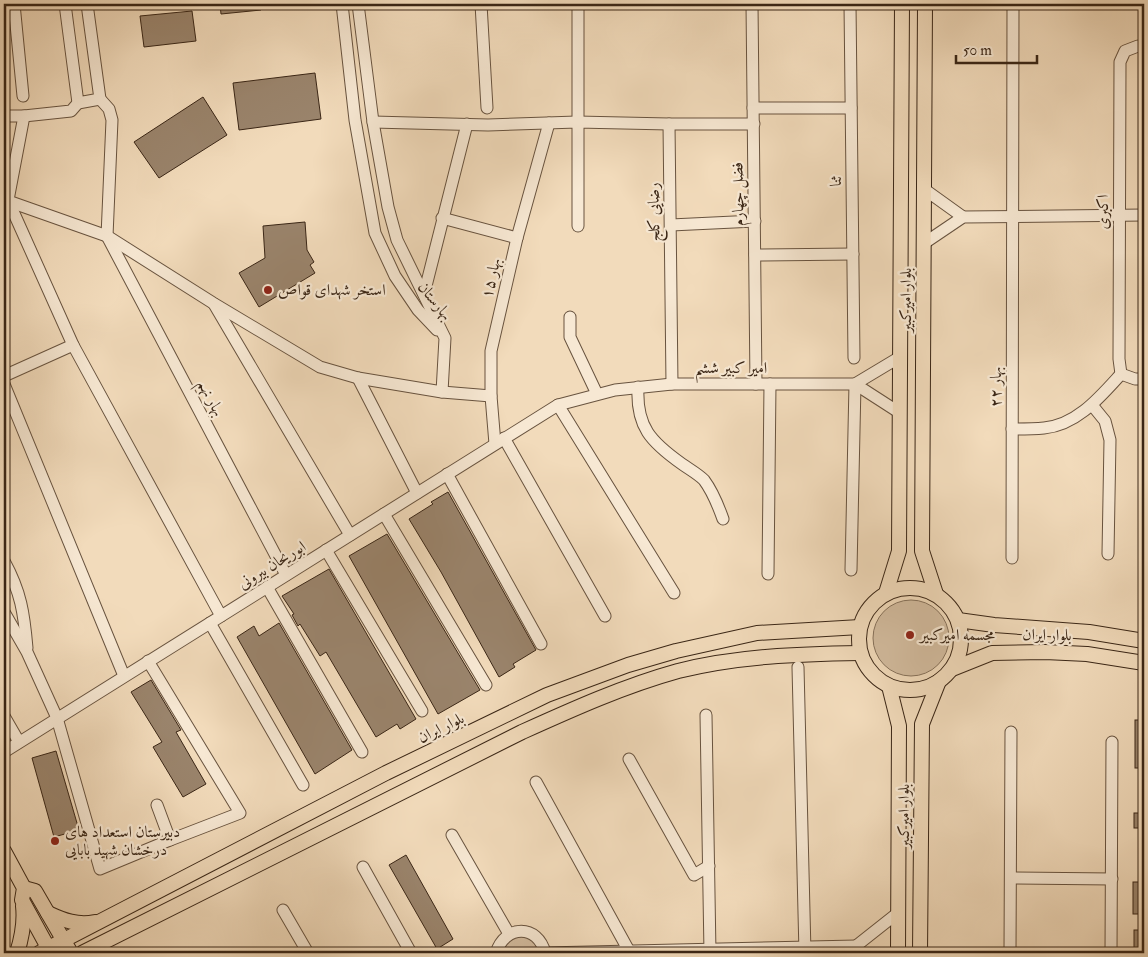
<svg xmlns="http://www.w3.org/2000/svg" width="1148" height="957" font-family="'IM FELL Double Pica',Amiri,serif">
	<rect width="100%" height="100%" fill="#f2dbbb"/>
	<filter id="stains"><feTurbulence type="fractalNoise" baseFrequency=".004" numOctaves="4"/><feColorMatrix values="0 0 0 0 .2 0 0 0 0 .09 0 0 0 0 .02 0 0 0 .5 -.17"/></filter>
	<radialGradient id="worn" r=".72"><stop offset=".6" stop-color="#630" stop-opacity="0"/><stop offset="1" stop-color="#630" stop-opacity=".3"/></radialGradient>
	<g fill="#d3bc9f" stroke="#86715a">
		<circle cx="911" cy="638" r="38"/>
		<polygon points="524,932 545,953 496,953 498,946"/>
	</g>
	<g fill="#9a846c" stroke="#3a2616">
		<polygon points="220,4 261,4 261,10 221,14"/>
		<polygon points="192,11 196,41 144,47 140,16"/>
		<polygon points="315,73 321,119 239,130 233,83"/>
		<polygon points="203,97 227,135 159,178 134,142"/>
		<polygon points="305,222 307,250 314,262 310,265 315,273 259,307 239,273 265,258 263,226"/>
		<polygon points="448,492 536,650 513,664 515,667 499,677 441,572 409,519 433,504 431,502"/>
		<polygon points="387,534 480,690 438,714 349,556"/>
		<polygon points="329,569 416,719 400,729 397,724 376,737 326,652 320,656 300,624 298,626 292,615 294,614 282,596"/>
		<polygon points="279,623 352,750 315,774 237,637 254,626 259,636"/>
		<polygon points="151,680 181,730 176,732 206,784 183,797 153,747 162,742 131,692"/>
		<rect x="1135" y="720" width="9" height="48"/>
		<polygon points="56,751 79,830 54,837 32,758"/>
		<rect x="1134" y="813" width="10" height="15"/>
		<polygon points="406,855 453,939 437,949 389,865"/>
		<rect x="1133" y="882" width="11" height="32"/>
		<rect x="1134" y="930" width="10" height="23"/>
	</g>
	<g fill="none" stroke-linecap="round" stroke-linejoin="round">
		<defs>
			<g id="minor">
				<polyline points="14,4 23,96"/>
				<polyline points="65,4 78,103 100,99 87,4"/>
				<polyline points="342,4 355,120 375,233 395,276 418,310 437,330"/>
				<polyline points="358,4 373,122 388,207 397,240 445,338 442,392"/>
				<polyline points="481,4 487,108"/>
				<polyline points="578,4 578,226"/>
				<polyline points="752,4 756,384"/>
				<polyline points="850,4 854,358"/>
				<polyline points="100,99 109,109 112,120 107,236 286,575"/>
				<polyline points="753,108 851,108"/>
				<polyline points="4,116 24,116 71,111 78,103"/>
				<polyline points="24,116 8,200 73,345 221,616"/>
				<polyline points="373,122 488,125 577,122 669,124"/>
				<polyline points="924,189 963,217"/>
				<polyline points="5,200 107,236 213,303 320,367 358,378 442,392 491,396"/>
				<polyline points="442,218 517,238"/>
				<polyline points="671,225 755,221"/>
				<polyline points="923,244 963,217 1144,215"/>
				<polyline points="755,255 853,254"/>
				<polyline points="424,294 467,124"/>
				<polyline points="214,304 350,535"/>
				<polyline points="570,317 570,337 597,394"/>
				<polyline points="1121,374 1119,359 1120,62 1125,51 1138,46 1144,46"/>
				<polyline points="1121,374 1135,379 1144,379"/>
				<polyline points="4,376 73,345"/>
				<polyline points="358,378 417,493"/>
				<polyline points="4,384 124,676"/>
				<polyline points="672,384 669,124 754,124"/>
				<polyline points="855,384 900,413"/>
				<path d="M638,387C636,427 651,442 682,464C689,469 698,474 704,480C713,492 718,505 723,519"/>
				<polyline points="558,405 674,593"/>
				<polyline points="1092,405 1105,421 1110,440 1108,554"/>
				<path d="M1012,429C1023,429 1033,429 1044,428C1077,425 1100,397 1121,374"/>
				<polyline points="504,438 605,616"/>
				<polyline points="495,444 491,396 491,351 517,238 549,123"/>
				<polyline points="447,474 541,644"/>
				<polyline points="384,514 486,685"/>
				<polyline points="326,550 422,711"/>
				<polyline points="1012,558 1013,4"/>
				<path d="M4,561C21,592 24,613 27,648"/>
				<polyline points="851,570 855,384"/>
				<polyline points="768,574 770,384"/>
				<polyline points="267,587 362,752"/>
				<polyline points="4,612 27,652 57,718 100,869 170,840 240,813 148,661"/>
				<polyline points="210,623 303,785"/>
				<polyline points="798,667 805,953"/>
				<polyline points="706,715 710,953"/>
				<polyline points="4,716 19,742"/>
				<polyline points="4,752 558,405 615,390 672,384 855,384 900,357"/>
				<polyline points="629,759 694,875 709,866"/>
				<polyline points="536,782 629,951"/>
				<polyline points="157,805 170,840"/>
				<polyline points="452,835 509,934"/>
				<polyline points="363,867 411,953"/>
				<polyline points="1011,878 1112,879"/>
				<polyline points="283,910 308,953"/>
				<polyline points="856,946 899,912"/>
				<path d="M496,953C505,924 538,924 545,953"/>
				<polyline points="545,953 856,946"/>
				<polyline points="1010,953 1011,732"/>
				<polyline points="1111,953 1112,742"/>
			</g>
			<g id="major">
				<polyline points="925,4 922,551 936,594"/>
				<circle cx="910" cy="639" r="51"/>
				<polyline points="886,593 899,551 902,4"/>
				<polyline points="958,620 994,625 1089,632 1144,641"/>
				<polyline points="952,669 992,653 1045,652 1087,654 1144,663"/>
				<polyline points="889,686 899,726 898,953"/>
				<polyline points="4,851 24,888 22,900 51,953"/>
				<polyline points="24,888 35,891 71,953"/>
				<path d="M48,913C63,920 78,926 95,922"/>
				<path d="M17,953C22,937 25,923 23,906"/>
				<polyline points="39,953 386,773 547,695 628,665 676,651 757,633 860,627"/>
				<path d="M82,953L522,732C573,709 624,686 678,671C738,656 799,654 860,653"/>
				<polyline points="920,953 922,724 939,681"/>
			</g>
		</defs>
		<use href="#minor" stroke="#68533f" stroke-width="13"/>
		<use href="#major" stroke="#3a2616" stroke-width="16"/>
		<use href="#minor" stroke="#f7e8d3" stroke-width="11"/>
		<use href="#major" stroke="#f2dbbb" stroke-width="14"/>
	</g>
	<g fill="#8f2418" stroke="#f7e8d3" stroke-width="2">
		<circle cx="268" cy="290" r="5"/>
		<circle cx="910" cy="635" r="5"/>
		<circle cx="55" cy="841" r="5"/>
	</g>
	<g text-anchor="middle" dominant-baseline="central" stroke-width="4.5" stroke-linejoin="round" paint-order="stroke">
		<g font-size="16" fill="#3a2616" stroke="#f7e8d3">
			<text transform="translate(836 181) rotate(-91)">ثنا</text>
			<text transform="translate(738 194) rotate(-91)">فضل چهارم</text>
			<text transform="translate(654 212) rotate(-91)">رضایی کلج</text>
			<text transform="translate(1103 212) rotate(-90)">اکبری</text>
			<text transform="translate(491 278) rotate(-77)">بهار ۱۵</text>
			<text transform="translate(906 300) rotate(-90)">بلوار امیرکبیر</text>
			<text transform="translate(435 301) rotate(51)">بهارستان</text>
			<text x="731" y="368">امیر کبیر ششم</text>
			<text transform="translate(996 387) rotate(-90)">بهار ۲۲</text>
			<text transform="translate(211 398) rotate(62)">بهار نهم</text>
			<text transform="translate(272 565) rotate(-32)">ابوریحان بیرونی</text>
			<text transform="translate(1047 635) rotate(1)">بلوار ایران</text>
			<text transform="translate(441 728) rotate(-26)">بلوار ایران</text>
			<text transform="translate(904 816) rotate(-90)">بلوار امیرکبیر</text>
		</g>
		<g font-size="16" fill="#3a2616" stroke="#f7e8d3" text-anchor="start">
			<text x="278" y="290">استخر شهدای قواص</text>
			<text x="920" y="635">مجسمه امیرکبیر</text>
			<text x="65" y="832">دبیرستان استعداد های<tspan x="65" dy="18">درخشان شهید بابایی</tspan></text>
		</g>
	</g>
	<rect width="1148" height="957" fill="none" stroke="#f2dbbb" stroke-width="20"/>
	<rect x="5" y="5" width="1138" height="947" fill="none" stroke="#3a2616" stroke-width="2.5"/>
	<rect x="10" y="10" width="1128" height="937" fill="none" stroke="#3a2616"/>
	<path d="M956 55v8h81v-8" fill="none" stroke="#3a2616" stroke-width="2.5"/>
	<text x="963" y="55" font-size="15" fill="#3a2616" stroke="#f7e8d3" stroke-width="4" paint-order="stroke">50 m</text>
	<rect width="100%" height="100%" filter="url(#stains)"/>
	<rect width="100%" height="100%" fill="url(#worn)"/>
</svg>
